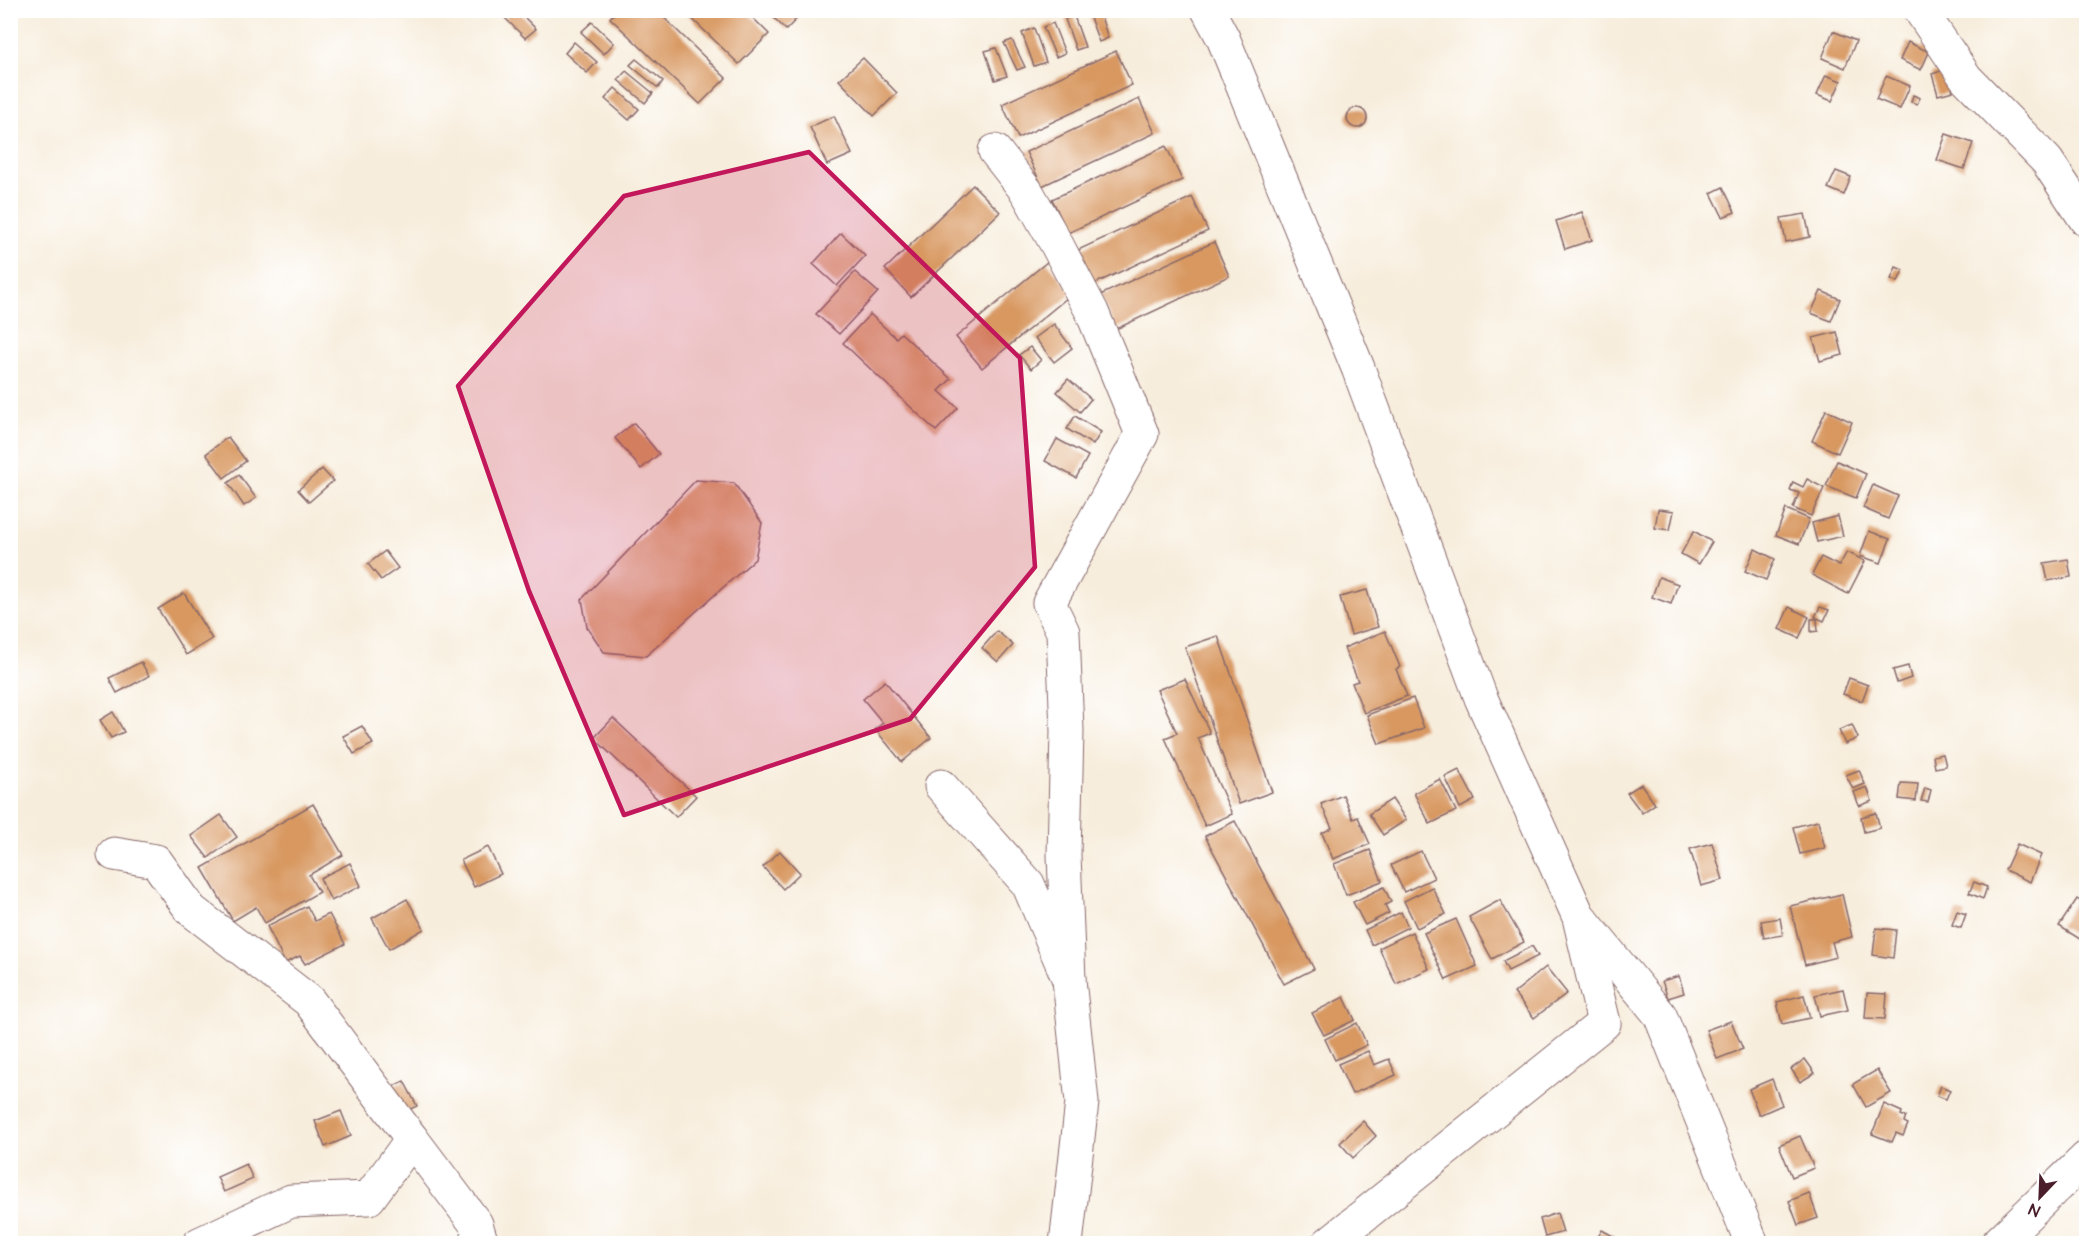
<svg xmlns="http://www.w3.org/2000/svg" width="2097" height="1254" font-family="'Architects Daughter',sans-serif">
	<rect width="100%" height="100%" fill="#fff"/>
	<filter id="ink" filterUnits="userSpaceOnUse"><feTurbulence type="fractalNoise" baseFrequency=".0167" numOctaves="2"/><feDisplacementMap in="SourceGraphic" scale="12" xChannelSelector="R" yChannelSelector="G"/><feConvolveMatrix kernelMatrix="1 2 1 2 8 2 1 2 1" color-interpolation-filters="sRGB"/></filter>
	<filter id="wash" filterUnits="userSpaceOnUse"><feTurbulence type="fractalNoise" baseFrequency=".008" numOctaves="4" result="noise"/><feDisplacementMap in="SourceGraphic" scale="24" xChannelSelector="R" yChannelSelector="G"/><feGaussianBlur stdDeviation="1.35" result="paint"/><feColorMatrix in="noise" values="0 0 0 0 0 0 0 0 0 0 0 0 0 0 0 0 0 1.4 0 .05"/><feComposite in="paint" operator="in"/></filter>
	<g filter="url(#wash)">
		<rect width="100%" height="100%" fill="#f7eddc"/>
		<g id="blocks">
			<g fill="#d89861">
				<polygon points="512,10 517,10 536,29 525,38 505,18"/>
				<polygon points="617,10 656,10 726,78 700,104 610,18"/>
				<polygon points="683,10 745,10 769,34 739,64"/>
				<polygon points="766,10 805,10 786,30"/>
				<polygon points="1006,10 1020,10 1009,16"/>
				<polygon points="1093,10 1099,10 1108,38 1099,42 1088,12"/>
				<polygon points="1074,16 1085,47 1076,50 1065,19"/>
				<polygon points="592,22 614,43 604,54 581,32"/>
				<polygon points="1053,23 1065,53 1056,57 1043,27"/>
				<polygon points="1034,28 1046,62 1034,66 1022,33"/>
				<polygon points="1833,31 1856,41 1845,68 1822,58"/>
				<polygon points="1012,40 1025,67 1017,70 1004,43"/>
				<polygon points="574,42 597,62 587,73 565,53"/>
				<polygon points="1908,42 1929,52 1921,70 1900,60"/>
				<polygon points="996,48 1007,76 995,80 985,51"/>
				<polygon points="1116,51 1132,85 1018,138 1002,104"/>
				<polygon points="863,58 897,93 874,116 839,80"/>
				<polygon points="636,59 663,81 658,88 630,65"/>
				<polygon points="1947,69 1953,91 1938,95 1932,74"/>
				<polygon points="626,71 653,93 645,103 618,80"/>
				<polygon points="1826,75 1841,81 1832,101 1817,95"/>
				<polygon points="1886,76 1910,86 1900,109 1876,99"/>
				<polygon points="615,88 639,109 629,120 605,99"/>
				<polygon points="1913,95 1920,98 1917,104 1911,102"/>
				<polygon points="1139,99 1155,133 1042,186 1026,152"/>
				<circle cx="1357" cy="118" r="10"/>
				<polygon points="834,116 852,154 827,165 810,127"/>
				<polygon points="1946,134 1973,143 1964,169 1937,160"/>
				<polygon points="1166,146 1182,180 1068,233 1052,199"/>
				<polygon points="1836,171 1851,177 1844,195 1828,188"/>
				<polygon points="973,185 1000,212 911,297 885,269"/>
				<polygon points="1723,187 1735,212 1723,217 1711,193"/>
				<polygon points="1192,197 1208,231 1094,284 1078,250"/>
				<polygon points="1582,212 1592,240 1565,249 1556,221"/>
				<polygon points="1805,214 1810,237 1786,242 1781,218"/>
				<polygon points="841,233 865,256 837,286 813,264"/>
				<polygon points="1214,242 1229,276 1116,329 1100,295"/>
				<polygon points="1047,262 1073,293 982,368 956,337"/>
				<polygon points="1896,267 1903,270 1898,282 1891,279"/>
				<polygon points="855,272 878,292 839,334 816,314"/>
				<polygon points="1821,291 1840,299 1831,321 1811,313"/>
				<polygon points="870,314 896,338 901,333 951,379 939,391 958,408 936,431 843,343"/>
				<polygon points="1054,324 1072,348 1054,362 1035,338"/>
				<polygon points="1837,332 1843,355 1820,361 1813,338"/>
				<polygon points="1030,347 1041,360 1031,369 1019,355"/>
				<polygon points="1068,379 1091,399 1080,412 1057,392"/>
				<polygon points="1826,410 1852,422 1838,453 1812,441"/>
				<polygon points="1075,416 1101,432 1093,445 1067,429"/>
				<polygon points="634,423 659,454 641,469 615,438"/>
				<polygon points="228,437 246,461 224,478 206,454"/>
				<polygon points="1057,439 1088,456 1076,478 1045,461"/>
				<polygon points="1837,461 1866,474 1856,498 1826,486"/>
				<polygon points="322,469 333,481 309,502 298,490"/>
				<polygon points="239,475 256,498 244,506 228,483"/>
				<polygon points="1807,479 1824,488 1811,516 1793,508 1799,493 1790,490 1793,482 1803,487"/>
				<polygon points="696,480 734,483 762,523 755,559 646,656 604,652 587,627 582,599"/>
				<polygon points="1873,485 1898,496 1888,519 1863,508"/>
				<polygon points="1658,509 1674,511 1670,530 1655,528"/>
				<polygon points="1786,509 1809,519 1799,544 1776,535"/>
				<polygon points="1838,516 1843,536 1817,542 1812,523"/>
				<polygon points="1694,531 1712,542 1699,564 1681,554"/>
				<polygon points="1869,531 1890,539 1881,563 1860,556"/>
				<polygon points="1755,549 1775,559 1766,580 1745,571"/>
				<polygon points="385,551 398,568 381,580 368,564"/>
				<polygon points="1847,552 1865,561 1848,594 1812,575 1821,557 1839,566"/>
				<polygon points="2068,559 2071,577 2048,581 2044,563"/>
				<polygon points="1659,577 1678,584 1671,604 1652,597"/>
				<polygon points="1367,590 1378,627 1351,635 1340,597"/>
				<polygon points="184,593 212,639 186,655 158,609"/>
				<polygon points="1789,607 1809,617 1799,638 1779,629"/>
				<polygon points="1820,607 1829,610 1824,621 1815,617"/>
				<polygon points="1811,619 1817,619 1818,631 1811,632"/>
				<polygon points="997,631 1013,645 998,662 982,648"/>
				<polygon points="1385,631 1400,667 1396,669 1407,696 1364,713 1352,683 1358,681 1344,648"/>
				<polygon points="1218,636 1272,792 1239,804 1185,647"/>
				<polygon points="141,662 149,676 117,693 109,678"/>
				<polygon points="1908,666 1911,678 1897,683 1893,670"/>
				<polygon points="1849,678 1868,685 1862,701 1843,694"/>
				<polygon points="1185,679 1210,733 1198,738 1232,814 1205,826 1165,738 1177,733 1157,690"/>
				<polygon points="885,681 931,738 902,762 875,729 883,723 863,699"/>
				<polygon points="1413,698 1424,728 1379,744 1367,715"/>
				<polygon points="113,712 124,732 111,738 100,720"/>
				<polygon points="613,718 696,796 676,817 594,738"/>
				<polygon points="1852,725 1858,738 1845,744 1839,730"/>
				<polygon points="362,726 373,744 354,754 343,736"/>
				<polygon points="1943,754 1946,766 1935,768 1933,756"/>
				<polygon points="1459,770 1475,800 1460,808 1445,777"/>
				<polygon points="1859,770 1865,784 1853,789 1846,775"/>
				<polygon points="1440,779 1456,811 1430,824 1414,793"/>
				<polygon points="1901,783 1918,784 1916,801 1899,799"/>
				<polygon points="1641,784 1655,804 1642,813 1627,793"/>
				<polygon points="1867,787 1872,801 1859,806 1854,792"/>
				<polygon points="1925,788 1931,790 1928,802 1921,801"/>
				<polygon points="1343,795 1353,819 1358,817 1370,844 1333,859 1322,833 1332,828 1321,804"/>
				<polygon points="1392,799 1406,820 1383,835 1369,814"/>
				<polygon points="313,804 343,855 309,875 319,892 265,923 256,907 233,921 202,868"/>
				<polygon points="1876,813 1880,828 1864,832 1861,817"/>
				<polygon points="221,815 237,837 208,858 191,836"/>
				<polygon points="1235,821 1314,969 1284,984 1205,836"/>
				<polygon points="1818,821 1825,848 1800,854 1793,827"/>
				<polygon points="1712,843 1723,880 1701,886 1690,849"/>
				<polygon points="2017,844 2041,855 2030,882 2005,870"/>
				<polygon points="488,847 501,874 474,887 461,860"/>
				<polygon points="1370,850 1382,881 1346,895 1334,864"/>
				<polygon points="780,851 800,873 783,889 763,867"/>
				<polygon points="1421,851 1434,878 1404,892 1391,865"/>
				<polygon points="350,863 361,886 331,901 320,878"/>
				<polygon points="1974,882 1987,887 1983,899 1969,893"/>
				<polygon points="1384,887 1391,902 1385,905 1389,913 1365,925 1353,902"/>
				<polygon points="1432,887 1446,914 1417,928 1404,901"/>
				<polygon points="1842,894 1852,937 1832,942 1836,957 1805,965 1790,906"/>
				<polygon points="407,899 424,929 389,949 372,918"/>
				<polygon points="2077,899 2086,905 2086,937 2083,941 2059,926"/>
				<polygon points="1500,900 1524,942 1492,959 1469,917"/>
				<polygon points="307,906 315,921 329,914 345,944 305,964 300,956 285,963 267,926"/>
				<polygon points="1957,911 1966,914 1961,928 1952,925"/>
				<polygon points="1401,912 1408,927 1372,945 1365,930"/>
				<polygon points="1780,918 1783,935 1764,938 1761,921"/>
				<polygon points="1456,919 1477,966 1446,980 1424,933"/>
				<polygon points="1876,928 1896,930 1893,958 1873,955"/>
				<polygon points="1412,932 1429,969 1396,984 1379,948"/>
				<polygon points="1532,946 1538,956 1508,971 1503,961"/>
				<polygon points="1546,967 1567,993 1534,1018 1514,993"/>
				<polygon points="1679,976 1684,993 1668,998 1662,981"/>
				<polygon points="1843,989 1848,1010 1820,1016 1815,995"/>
				<polygon points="1867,993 1887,994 1885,1019 1865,1018"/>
				<polygon points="1804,995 1810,1018 1782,1024 1777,1002"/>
				<polygon points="1344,997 1355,1020 1324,1035 1312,1013"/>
				<polygon points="1731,1021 1743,1049 1717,1059 1706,1030"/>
				<polygon points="1357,1023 1367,1045 1335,1060 1325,1039"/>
				<polygon points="1368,1051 1374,1065 1389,1059 1396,1075 1352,1094 1338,1064"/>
				<polygon points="1805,1059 1815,1073 1800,1082 1791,1069"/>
				<polygon points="1877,1070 1891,1093 1866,1107 1853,1084"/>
				<polygon points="1772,1079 1782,1105 1759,1115 1749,1089"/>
				<polygon points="404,1081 417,1106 397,1115 385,1090"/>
				<polygon points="1941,1086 1950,1090 1946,1099 1937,1096"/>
				<polygon points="1884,1104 1902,1112 1901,1115 1906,1117 1904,1122 1908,1124 1903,1136 1896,1133 1892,1142 1872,1134"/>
				<polygon points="341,1111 351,1136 325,1147 315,1121"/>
				<polygon points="1363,1121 1376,1136 1353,1158 1340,1143"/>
				<polygon points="1800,1136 1814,1168 1792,1177 1779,1145"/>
				<polygon points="246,1164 253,1179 224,1192 217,1177"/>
				<polygon points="1809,1193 1818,1218 1798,1225 1789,1201"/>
				<polygon points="1557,1213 1563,1232 1545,1237 1540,1219"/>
				<polygon points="1602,1230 1622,1241 1620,1244 1594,1244"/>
			</g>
		</g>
	</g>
	<g filter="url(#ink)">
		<use href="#blocks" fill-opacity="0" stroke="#876769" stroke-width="1.5"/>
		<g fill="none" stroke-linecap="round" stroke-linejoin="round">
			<defs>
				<g id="minor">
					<polyline points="1208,10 1223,38 1358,368 1481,698 1578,915 1660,1015 1752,1244"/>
					<polyline points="1920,10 1966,78 2047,161 2086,220"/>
					<polyline points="995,151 1027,192 1057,245 1092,312 1142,434 1049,603 1063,632 1067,731 1064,855 1069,980"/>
					<polyline points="941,786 1028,884 1069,980 1082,1102 1066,1244"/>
					<polyline points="114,854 156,861 191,910 309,1001 412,1139 369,1198 291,1201 199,1244"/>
					<polyline points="412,1139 476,1224 482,1244"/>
					<polyline points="1328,1244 1604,1023 1580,922"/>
					<polyline points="1997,1244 2086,1158"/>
				</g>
			</defs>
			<use href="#minor" stroke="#876769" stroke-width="35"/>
			<use href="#minor" stroke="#fff" stroke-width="33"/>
		</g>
	</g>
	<path fill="#c2185b" fill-opacity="0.2" stroke="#c2185b" stroke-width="4.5" stroke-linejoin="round" d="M809,152L1020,358L1035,567L910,719L624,815L529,591L458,386L624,196Z"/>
	<rect width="2097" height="1254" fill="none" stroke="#fff" stroke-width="36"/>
	<g transform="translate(2040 1197) rotate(203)" stroke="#ffffff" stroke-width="4.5" paint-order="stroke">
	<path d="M0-4.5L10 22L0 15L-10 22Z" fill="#4a1f2b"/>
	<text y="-9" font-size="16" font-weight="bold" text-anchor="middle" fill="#4a1f2b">N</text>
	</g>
</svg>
